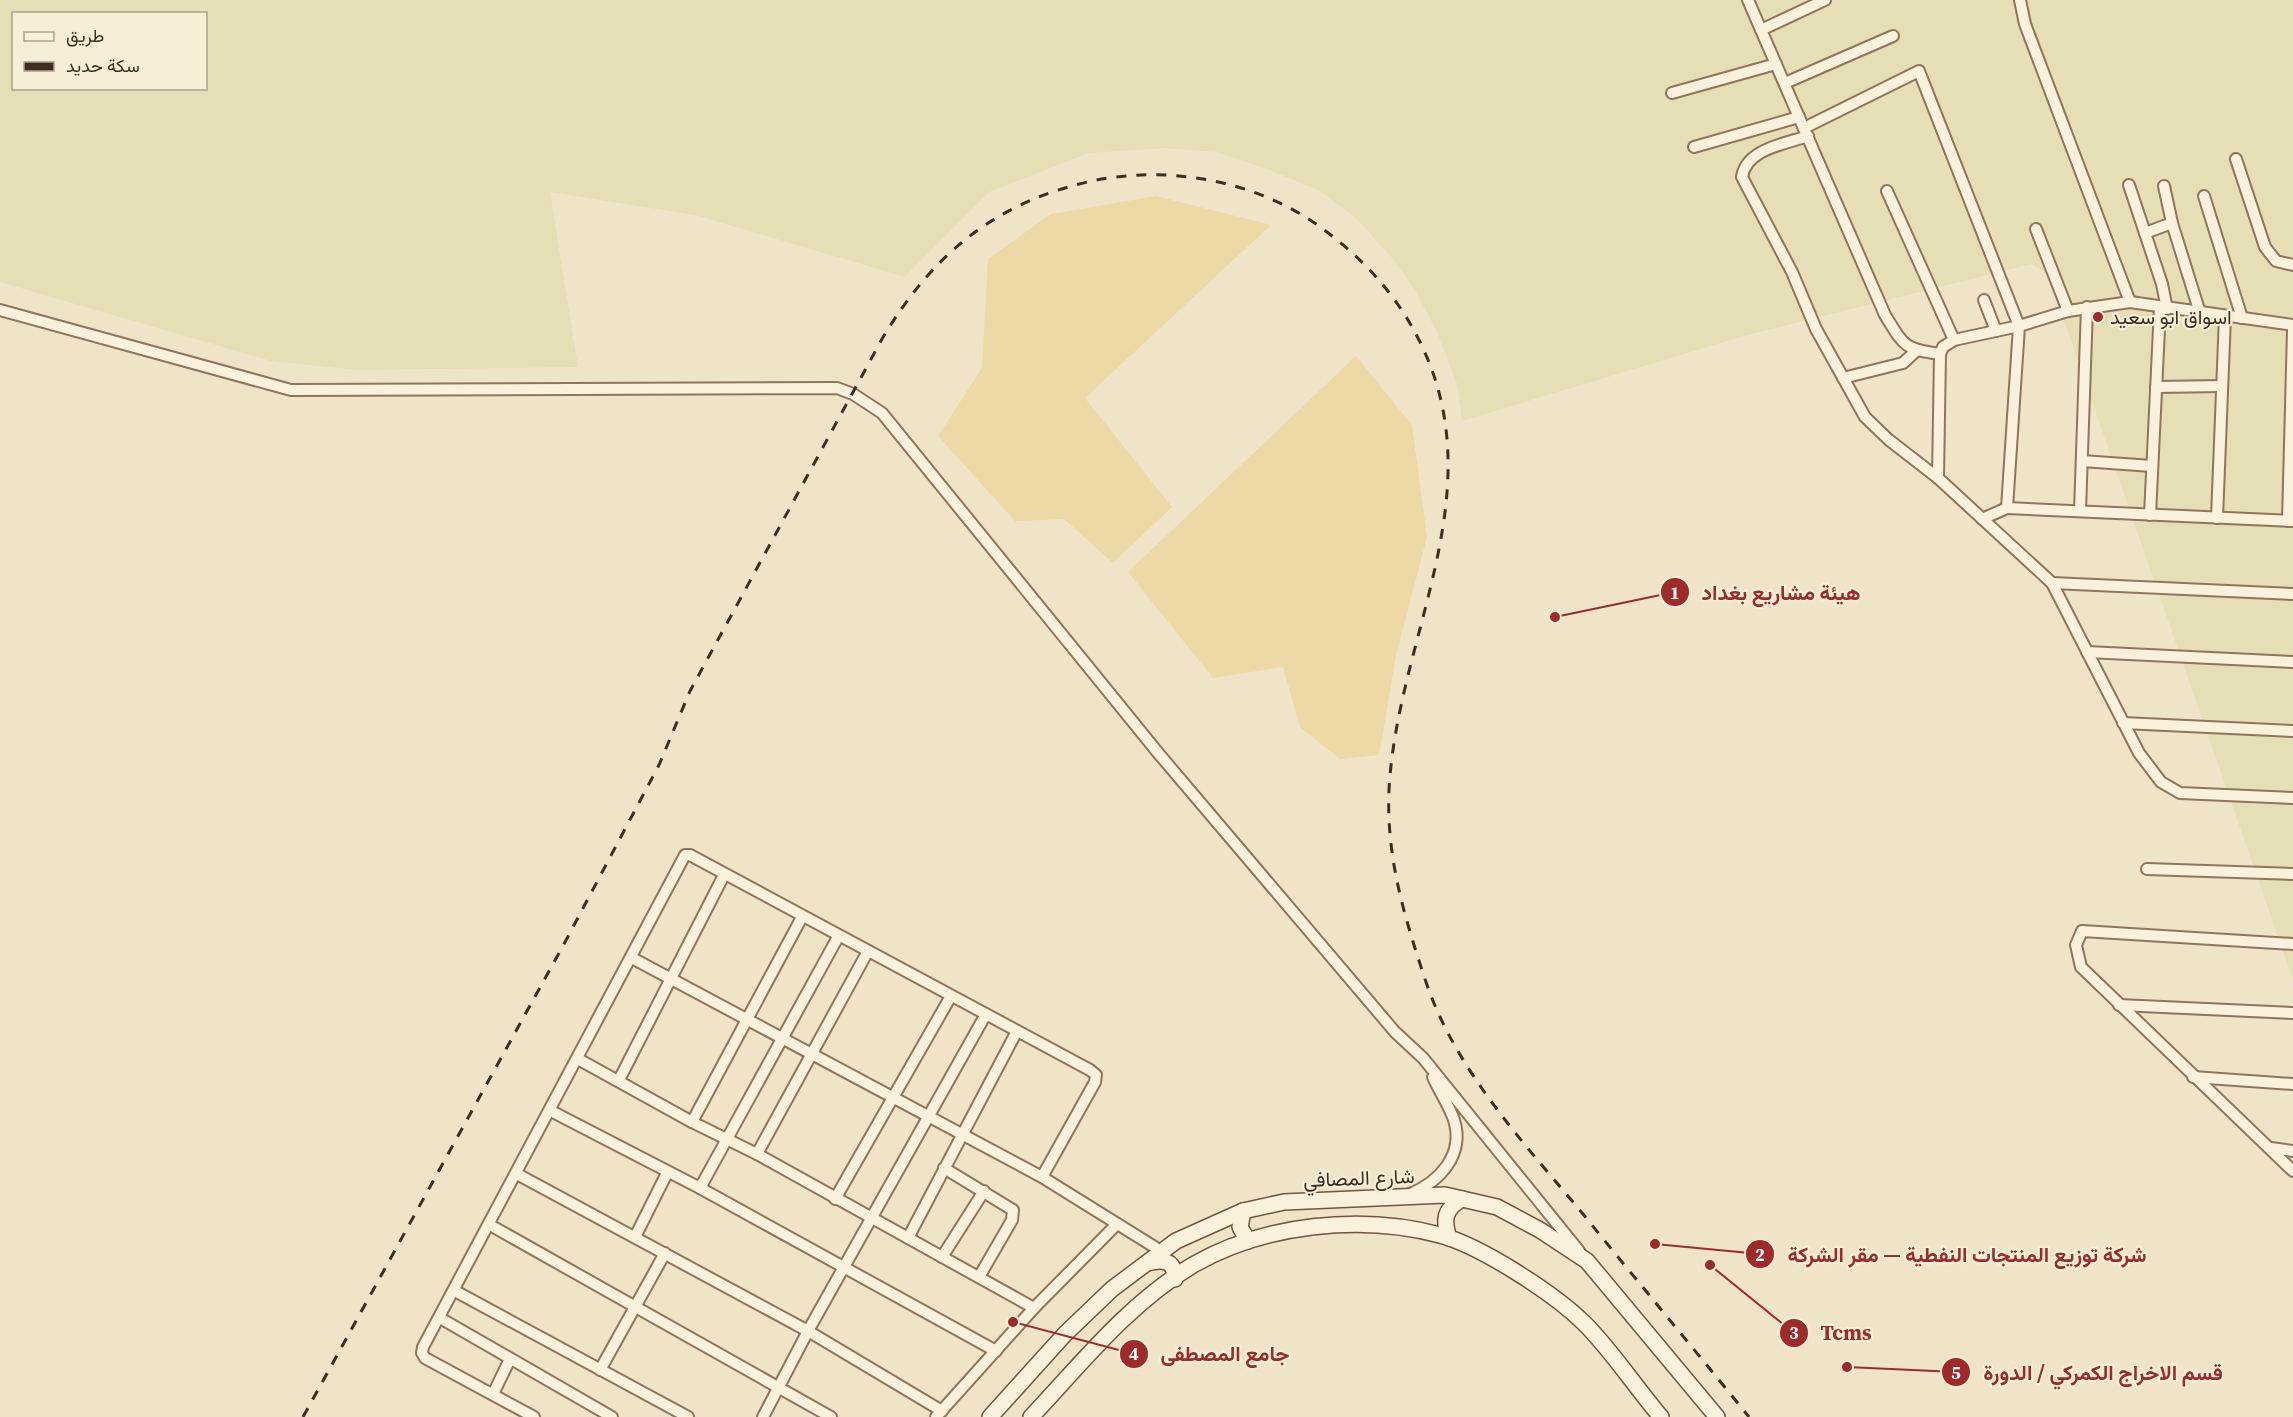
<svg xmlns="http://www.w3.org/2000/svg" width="2293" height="1417" font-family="'Source Serif 4',Vazirmatn,serif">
	<rect width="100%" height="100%" fill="#f0e4c8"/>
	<path fill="#e6deb5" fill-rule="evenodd" d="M0,0H2293V980L2048,275L2031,264L1744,336L1462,421L1457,384L1437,332L1415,290L1393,259L1357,219L1320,191L1267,169L1217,152L1165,148L1089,153L989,192L905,277L695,215L550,192L578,367L357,370L271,361L0,282ZM14,14H206V88H14Z"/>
	<g fill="#ecd9a5">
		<polygon points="1156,196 1271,225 1085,398 1172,507 1113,563 1064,519 1015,521 938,436 982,368 988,259 1051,214"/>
		<polygon points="1356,356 1412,425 1427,537 1396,655 1379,755 1340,759 1300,727 1283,667 1213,678 1128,572"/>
	</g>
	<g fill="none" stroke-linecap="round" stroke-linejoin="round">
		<defs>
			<g id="minor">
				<path d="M1748,0L1885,315C1904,346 1904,349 1940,354"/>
				<polyline points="2020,0 2025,24 2130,302"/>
				<polyline points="1761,30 1825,0"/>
				<polyline points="1785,83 1893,36"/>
				<polyline points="1672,93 1776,64"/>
				<polyline points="1804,128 1919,71 2019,326 2007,508 1982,519"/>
				<path d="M1808,136C1785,144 1746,149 1742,177L1792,272L1816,329L1865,417L1889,440L1938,478"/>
				<polyline points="1694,147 1799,117"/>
				<polyline points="2236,159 2265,247 2276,261 2293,265"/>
				<polyline points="2129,185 2162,284 2167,309"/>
				<polyline points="2164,186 2172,223 2200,313"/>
				<polyline points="1887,191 1954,340"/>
				<polyline points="2204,196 2242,318"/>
				<polyline points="2036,229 2068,311"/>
				<polyline points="2145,233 2172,223"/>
				<polyline points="1984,300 1996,331"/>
				<polyline points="0,310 291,390 837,388 853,394 882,413 1159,754 1395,1032 1423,1058 1579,1251"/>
				<polyline points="2293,325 2130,302 2068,311 2019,326 1954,340 1943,347 1940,354 1938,478 2052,583 2139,753 2161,782 2180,793 2293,798"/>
				<polyline points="1843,378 1903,363 1916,351"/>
				<polyline points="2156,387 2222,386"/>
				<polyline points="2082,461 2152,466"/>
				<polyline points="2007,508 2293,521"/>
				<polyline points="2080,511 2087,307"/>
				<polyline points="2150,515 2160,308"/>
				<polyline points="2217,518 2225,316"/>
				<polyline points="2288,521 2293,330"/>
				<polyline points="2052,583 2293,594"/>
				<polyline points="2087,652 2293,662"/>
				<polyline points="2123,723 2293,731"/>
				<polyline points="2147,869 2293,874"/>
				<polyline points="2293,944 2082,931 2076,945 2081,967 2293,1171"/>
				<polyline points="632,958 1042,1177 1161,1251"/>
				<polyline points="2119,1005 2293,1013"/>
				<polyline points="578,1059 692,1122 757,1154 1034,1308"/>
				<polyline points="2193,1077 2293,1084"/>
				<polyline points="619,1080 724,875"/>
				<polyline points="551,1111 700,1188 996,1351"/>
				<polyline points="692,1122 802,917"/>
				<polyline points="2271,1148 2293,1151"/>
				<polyline points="757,1154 868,951"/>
				<polyline points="944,1168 1013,1210 1012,1220 979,1277"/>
				<polyline points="517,1174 808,1331 942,1411"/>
				<polyline points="700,1188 838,937"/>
				<path d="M1410,1194C1439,1182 1465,1155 1454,1120C1449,1105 1439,1091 1433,1077"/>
				<polyline points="835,1199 951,996"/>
				<polyline points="490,1225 831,1417"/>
				<polyline points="635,1237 667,1173"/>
				<polyline points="908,1238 1017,1031"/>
				<polyline points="942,1257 984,1191"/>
				<polyline points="455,1291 688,1417"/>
				<polyline points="440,1318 612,1417"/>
				<polyline points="600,1370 665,1253"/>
				<polyline points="493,1394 510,1359"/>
				<polyline points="534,1417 425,1358 422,1353 423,1347 685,855 690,855 1090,1070 1096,1075 1095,1082 1042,1177"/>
				<polyline points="763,1417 808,1331 986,1014"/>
				<polyline points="936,1417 1034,1308 1117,1224"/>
			</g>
			<g id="secondary">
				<polyline points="1243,1211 1240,1227 1248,1241"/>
				<path d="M1449,1238C1443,1220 1444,1209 1462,1199"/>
				<path d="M1147,1263C1162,1259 1175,1259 1175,1279"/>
				<polyline points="990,1417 1065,1334 1112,1289 1176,1241 1243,1211 1284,1202 1445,1195 1497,1207 1540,1230 1587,1261 1717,1417"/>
				<path d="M1031,1417C1081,1364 1129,1303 1193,1265C1264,1224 1361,1214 1440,1235C1481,1246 1553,1293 1583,1322C1610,1348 1636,1388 1661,1417"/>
			</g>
		</defs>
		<use href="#minor" stroke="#8d765c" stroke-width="14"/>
		<use href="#secondary" stroke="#6f573f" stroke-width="18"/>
		<use href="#minor" stroke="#faf1dc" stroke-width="10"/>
		<use href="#secondary" stroke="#faf1dc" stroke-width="15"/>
		<path stroke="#3d2e20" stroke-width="3" stroke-dasharray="10 10" stroke-linecap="butt" d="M303,1417L564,944L659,765L690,691L882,339C932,255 995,202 1092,181C1167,165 1253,180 1316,224C1360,255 1396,293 1420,342C1495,494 1397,636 1389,790C1386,858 1405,919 1426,982C1456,1071 1524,1143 1583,1214C1638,1282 1694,1349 1749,1417"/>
	</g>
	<circle fill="#9e2a2b" stroke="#f7eed8" stroke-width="2" cx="2098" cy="317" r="6"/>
	<g text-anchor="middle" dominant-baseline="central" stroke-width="4.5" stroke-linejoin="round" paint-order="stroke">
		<g font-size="20" fill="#3d2e20" stroke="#f7eed8" text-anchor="start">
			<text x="2110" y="317">اسواق ابو سعيد</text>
		</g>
		<g font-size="20" fill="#3d2e20" stroke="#f7eed8">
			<text transform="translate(1359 1178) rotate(-2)">شارع المصافي</text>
		</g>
	</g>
	<path fill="none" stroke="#9e2a2b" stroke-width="2" d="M1555 617L1675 592M1655 1244L1760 1254M1710 1265L1794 1333M1013 1322L1134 1354M1847 1367L1956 1372"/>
	<g fill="#9e2a2b" stroke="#f7eed8" stroke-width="2">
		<circle cx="1555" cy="617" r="6"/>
		<circle cx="1655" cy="1244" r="6"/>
		<circle cx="1710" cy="1265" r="6"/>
		<circle cx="1013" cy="1322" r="6"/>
		<circle cx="1847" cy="1367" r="6"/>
		<circle cx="1675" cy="592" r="15"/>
		<circle cx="1760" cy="1254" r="15"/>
		<circle cx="1794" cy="1333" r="15"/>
		<circle cx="1134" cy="1354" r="15"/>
		<circle cx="1956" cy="1372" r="15"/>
	</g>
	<g font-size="18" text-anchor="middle" font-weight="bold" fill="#fff">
		<text x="1675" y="599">1</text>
		<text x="1760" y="1261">2</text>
		<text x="1794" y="1339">3</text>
		<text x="1134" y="1360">4</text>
		<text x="1956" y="1379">5</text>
	</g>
	<g font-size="21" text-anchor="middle" font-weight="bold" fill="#9e2a2b" stroke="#f7eed8" stroke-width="4.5" stroke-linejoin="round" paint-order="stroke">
		<text x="1781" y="600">هيئة مشاريع بغداد</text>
		<text x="1967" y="1262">شركة توزيع المنتجات النفطية — مقر الشركة</text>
		<text x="1846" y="1340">Tcms</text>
		<text x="1225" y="1361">جامع المصطفى</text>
		<text x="2103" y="1380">قسم الاخراج الكمركي / الدورة</text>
	</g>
	<rect x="12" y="12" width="195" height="78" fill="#f7eed8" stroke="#ada18e" stroke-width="1.5"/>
	<rect x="24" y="32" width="30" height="9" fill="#faf1dc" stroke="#ada18e" stroke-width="1.5"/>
	<text x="66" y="42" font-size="18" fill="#3d2e20">طريق</text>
	<rect x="24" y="62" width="30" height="9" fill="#3d2e20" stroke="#ada18e" stroke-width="1.5"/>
	<text x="66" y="72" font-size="18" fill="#3d2e20">سكة حديد</text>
</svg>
